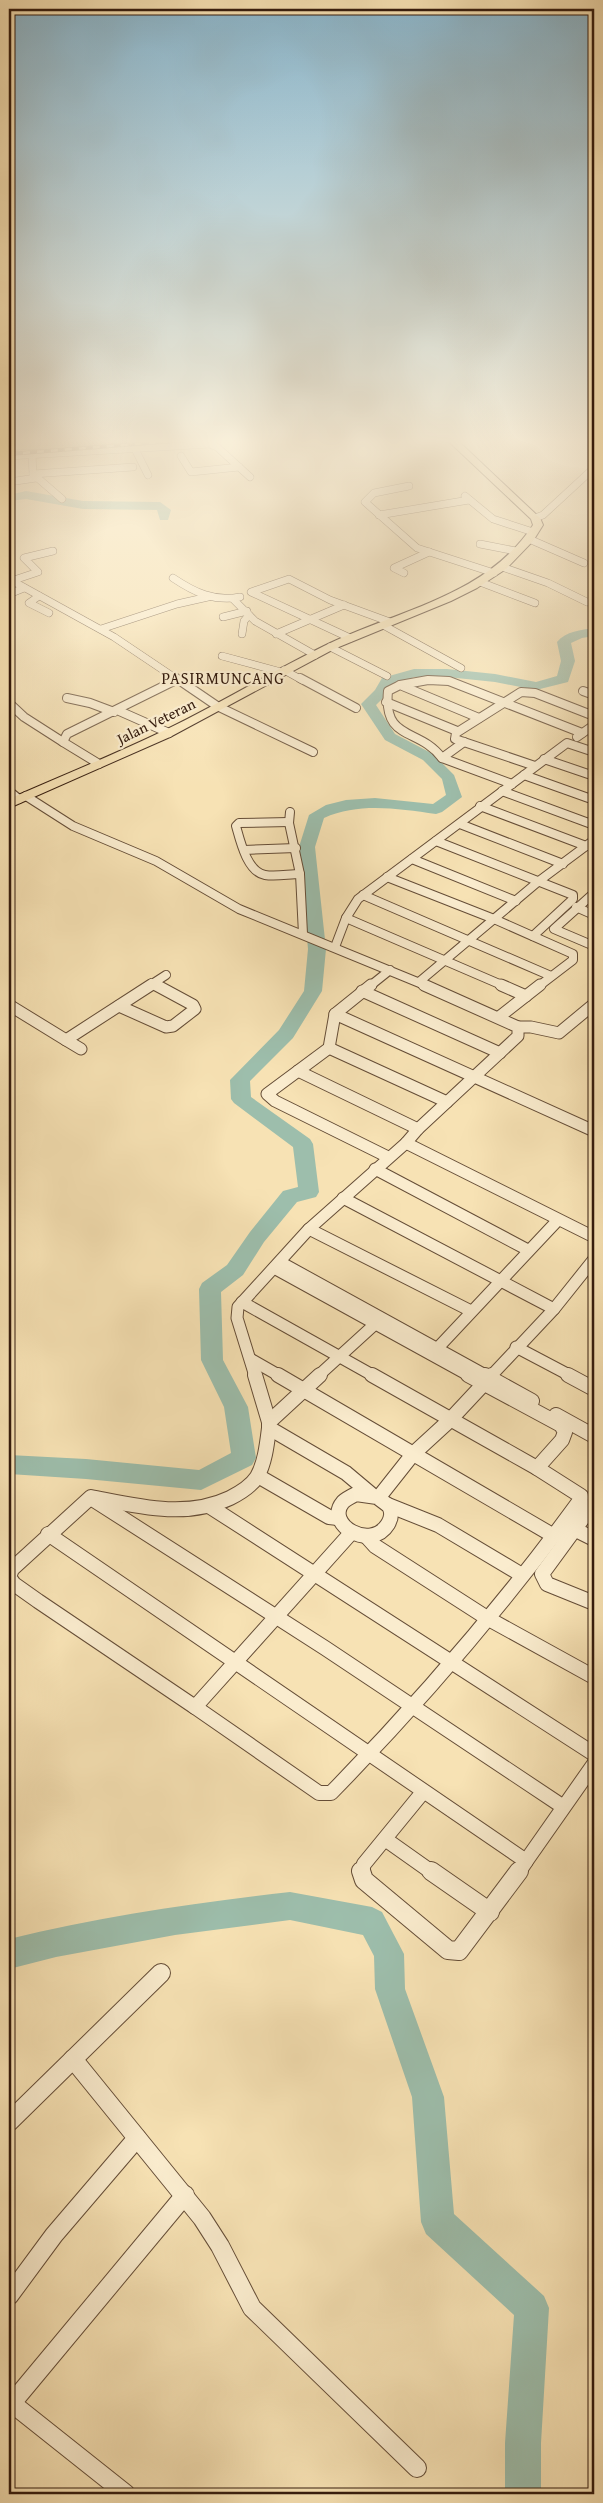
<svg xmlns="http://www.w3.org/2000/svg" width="603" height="2503" font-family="'Gentium Book Plus',serif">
	<rect width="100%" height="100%" fill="#f7e2b4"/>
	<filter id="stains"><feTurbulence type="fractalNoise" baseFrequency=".004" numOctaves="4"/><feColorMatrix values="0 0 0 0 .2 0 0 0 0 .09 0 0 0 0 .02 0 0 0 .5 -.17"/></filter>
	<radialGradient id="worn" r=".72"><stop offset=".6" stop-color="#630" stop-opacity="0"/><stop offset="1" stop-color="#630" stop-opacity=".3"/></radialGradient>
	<polygon fill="#c3c189" stroke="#7c6e4b" points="9,438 183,438 57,449 9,450"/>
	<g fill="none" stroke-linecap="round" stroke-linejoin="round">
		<g fill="#9dbeac" fill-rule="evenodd">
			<polygon points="26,491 83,501 160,502 171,510 168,520 160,520 157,510 83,509 26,499 9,501 9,495"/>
			<path d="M594,628V636L582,638L571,643L575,661L568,682L536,690L495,682L447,677H415L393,684L386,695L376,705L395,734L433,754L454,775L462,797L442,812L436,814C398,809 360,802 324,818L315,847L326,949L322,991L293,1038L250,1081L251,1097L310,1139L313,1144L319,1192L316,1197L297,1202L264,1242L243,1275L221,1292L223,1360L248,1407L256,1458L252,1465L201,1490L86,1479L9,1474V1455L86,1459L199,1470L231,1453L224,1407L201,1360L199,1289L202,1283L227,1265L250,1232L283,1191L298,1187L293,1147L234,1103L231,1099L230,1080L279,1030L304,991L308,949L299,847L309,815L326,805L346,800L375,798L433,804L446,795L442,779L423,760L385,740L361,704L375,690L382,678L414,669H447L495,674L536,682L557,676L561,661L557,642C566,631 581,630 594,628Z"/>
			<path d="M290,1892L372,1907L382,1912L404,1954L405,1989L444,2097L454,2214L544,2296L549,2308L541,2443V2494H505V2443L514,2315L426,2234L421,2222L412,2097L375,1989L374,1956L363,1935L290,1920L175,1935L56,1957L9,1969V1939C102,1916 195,1903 290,1892Z"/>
		</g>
		<defs>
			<g id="minor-far4">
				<polyline points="135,449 148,475"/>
				<polyline points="32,455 33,474 62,499"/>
				<polyline points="9,456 210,444 217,447 250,477"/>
				<polyline points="181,456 191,472 239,467"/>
				<polyline points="33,474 133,467"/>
				<polyline points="9,482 36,478"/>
				<polyline points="409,486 374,493 365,502 417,548 494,573"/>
				<polyline points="465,496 493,519 533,532"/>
				<polyline points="379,515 469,500"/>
				<polyline points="535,518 543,515 594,468"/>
				<polyline points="529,539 584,563"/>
				<polyline points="480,544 516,551"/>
				<polyline points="502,567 548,583 587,602"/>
				<polyline points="404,573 394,568 429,552"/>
				<path d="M173,578C194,592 214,602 240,597"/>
				<polyline points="9,579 114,637 178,680"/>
				<polyline points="11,581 38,572 24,558 53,551"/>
				<polyline points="480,582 535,603"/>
				<polyline points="9,594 24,588"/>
				<polyline points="39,596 29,603 49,613"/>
				<polyline points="233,599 255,621 315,655"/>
				<polyline points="223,617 247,611"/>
				<polyline points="383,625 461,668"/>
				<polyline points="101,629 177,604 208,597"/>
				<polyline points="242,634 244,621 249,615"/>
				<polyline points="276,634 344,605"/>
				<polyline points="350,638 251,592 289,579 330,600 390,622"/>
				<polyline points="330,647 387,676"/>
				<polyline points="222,656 281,672"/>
				<polyline points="284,670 302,680"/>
			</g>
			<g id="minor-far3">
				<polyline points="176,678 217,706 313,752"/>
				<polyline points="300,678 356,708"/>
				<polyline points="400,685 428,680 449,681 582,733"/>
				<polyline points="583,691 594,695"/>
				<polyline points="67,698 90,703 114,712"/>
				<polyline points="386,702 457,731"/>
				<polyline points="9,703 24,717 63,742"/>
				<polyline points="117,710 169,733"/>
				<path d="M479,718L400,685L388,691C383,742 419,727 442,758L512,784"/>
				<polyline points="577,737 594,725"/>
				<polyline points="442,758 464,742"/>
				<polyline points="544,759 594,776"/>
				<polyline points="99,764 63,742 67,734 176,680"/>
				<polyline points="535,766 455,739 456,733 521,692 535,693 594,716"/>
				<polyline points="524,775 594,800"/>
				<polyline points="9,791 19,799"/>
				<polyline points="502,791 594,825"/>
				<polyline points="26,796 73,826 156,861 239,909 427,986"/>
				<polyline points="480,806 586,846"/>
				<polyline points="290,812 289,823 300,874 303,934"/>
				<path d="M289,822L239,823L236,826C240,840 247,872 265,875C276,877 289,874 300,874"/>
				<polyline points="460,824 563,864"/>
				<polyline points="436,841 573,895 573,899 533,936"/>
				<polyline points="244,850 296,848"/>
				<polyline points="412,859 516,901"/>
				<polyline points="387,877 494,919 573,954 573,960 539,986"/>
				<polyline points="594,893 554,929 594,946"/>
				<polyline points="363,895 551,976"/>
				<polyline points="576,907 594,915"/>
				<polyline points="346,918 504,986"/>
				<polyline points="335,947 346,918 358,899 567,743 594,752"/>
				<polyline points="419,982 539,881 594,840"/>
				<polyline points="152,983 158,986"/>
				<polyline points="149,986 166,975"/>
				<polyline points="370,986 390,970"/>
			</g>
			<g id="minor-far2">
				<polyline points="371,985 335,1014 329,1048 267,1094 275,1101 388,1157"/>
				<polyline points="501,985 526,996"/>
				<polyline points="362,991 500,1053"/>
				<polyline points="9,1005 66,1040"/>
				<polyline points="119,1006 166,1027 173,1026 195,1009 193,1005 156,985"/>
				<polyline points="335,1014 594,1131"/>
				<polyline points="499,1017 540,985"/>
				<polyline points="518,1027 531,1027 559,1033 594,1004"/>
				<polyline points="329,1048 447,1102"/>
				<polyline points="81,1049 66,1040 151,985"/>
				<polyline points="298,1071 418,1129"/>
				<polyline points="406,1143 594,1237"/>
				<polyline points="375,1169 528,1250"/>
				<polyline points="343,1198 554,1309"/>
				<polyline points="309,1229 471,1311"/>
				<polyline points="280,1262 487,1376"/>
				<polyline points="274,1268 470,1376"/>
				<polyline points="242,1302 374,1376"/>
				<polyline points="516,1347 571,1376"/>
				<polyline points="433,1353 558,1220"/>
				<polyline points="252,1360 280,1376"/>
				<polyline points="255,1376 237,1318 238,1307 309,1229 406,1143 418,1129 518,1036 518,1027 424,985"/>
				<polyline points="318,1376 374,1325"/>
				<polyline points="491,1376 554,1309 594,1259"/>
			</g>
			<g id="minor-far1">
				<path d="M255,1375L269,1422V1428C267,1444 265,1463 257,1477C251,1486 240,1493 230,1498C186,1519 137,1506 91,1497L12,1569L9,1577L14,1584L38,1601L195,1707L351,1533"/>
				<polyline points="278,1375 554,1536"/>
				<polyline points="468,1375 561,1425 565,1432 562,1440 537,1468"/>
				<polyline points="485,1375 532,1401"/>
				<polyline points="568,1375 594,1389"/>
				<polyline points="556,1415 594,1436"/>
				<polyline points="269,1422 320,1375"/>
				<polyline points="269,1428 346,1473 371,1494"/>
				<polyline points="258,1476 329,1517 338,1518"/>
				<path d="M356,1494L377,1497L389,1506C392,1512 392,1517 388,1524C371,1552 324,1524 343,1502C346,1499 352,1496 356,1494Z"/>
				<polyline points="379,1497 413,1454 449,1421 492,1375"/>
				<polyline points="94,1500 325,1648 562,1806"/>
				<polyline points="594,1503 542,1574 547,1584 594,1603"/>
				<polyline points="388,1505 438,1525 522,1575"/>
				<polyline points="209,1506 594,1754"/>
				<polyline points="576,1530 594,1539"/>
				<polyline points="48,1534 526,1861 594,1764"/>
				<polyline points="366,1536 375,1546 487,1618 594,1677"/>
				<path d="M195,1707L319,1793H331C421,1701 505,1603 581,1499V1496L537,1468L372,1375"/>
				<polyline points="385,1839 433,1873"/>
				<polyline points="361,1873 364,1864 423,1792"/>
				<polyline points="518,1873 526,1861"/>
			</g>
			<g id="minor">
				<polyline points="361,1871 364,1880 448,1950 459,1951 519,1871"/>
				<polyline points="431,1871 490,1912"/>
				<polyline points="73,2059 202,2218 220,2246 252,2308 417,2468"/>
				<polyline points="9,2122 161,1973"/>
				<polyline points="9,2296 54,2235 137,2138"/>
				<polyline points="9,2401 126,2494"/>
				<polyline points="12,2403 185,2195"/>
			</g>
			<path id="highway" d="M445,438H455L540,518L543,525L533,541L506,569L477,588L451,601L334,649L170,737L9,808V799C59,777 111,756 161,732C216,706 269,673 324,646C396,610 486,597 533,525L531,519Z"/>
		</defs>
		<use href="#minor-far4" stroke="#654d37" stroke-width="8"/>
		<use href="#minor-far3" stroke="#654d37" stroke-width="10"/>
		<use href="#minor-far2" stroke="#654d37" stroke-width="13"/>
		<use href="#minor-far1" stroke="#654d37" stroke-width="16"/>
		<use href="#minor" stroke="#654d37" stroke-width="20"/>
		<use href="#highway" stroke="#341b0d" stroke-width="2"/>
		<use href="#minor-far4" stroke="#faecce" stroke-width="7"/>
		<use href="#minor-far3" stroke="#faecce" stroke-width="8"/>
		<use href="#minor-far2" stroke="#faecce" stroke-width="11"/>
		<use href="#minor-far1" stroke="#faecce" stroke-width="14"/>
		<use href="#minor" stroke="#faecce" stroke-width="18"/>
		<use href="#highway" fill="#f7e2b4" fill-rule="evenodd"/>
		<defs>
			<polyline id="rail" points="9,454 212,438"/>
		</defs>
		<use href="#rail" stroke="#341b0d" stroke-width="4"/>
		<use href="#rail" stroke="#faecce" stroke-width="2.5" stroke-dasharray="7" stroke-linecap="butt"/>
	</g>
	<linearGradient id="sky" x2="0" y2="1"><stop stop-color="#8ab8d0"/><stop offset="0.56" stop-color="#fbf2dd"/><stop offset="1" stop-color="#fbf2dd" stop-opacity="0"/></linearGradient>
	<rect width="603" height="788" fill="url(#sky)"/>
	<g text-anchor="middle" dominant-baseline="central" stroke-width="4.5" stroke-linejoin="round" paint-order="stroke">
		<g font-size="15" fill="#341b0d" stroke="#faecce">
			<text transform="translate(156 721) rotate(-26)">Jalan Veteran</text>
		</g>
		<g font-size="16" letter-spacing="1" fill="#341b0d" stroke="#faecce">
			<text x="223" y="678">PASIRMUNCANG</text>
		</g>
	</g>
	<rect width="603" height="2503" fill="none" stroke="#f7e2b4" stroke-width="30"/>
	<rect x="10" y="10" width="583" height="2483" fill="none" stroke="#341b0d" stroke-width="2.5"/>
	<rect x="15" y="15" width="573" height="2473" fill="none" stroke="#341b0d"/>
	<rect width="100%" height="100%" filter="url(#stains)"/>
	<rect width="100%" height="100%" fill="url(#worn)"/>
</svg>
